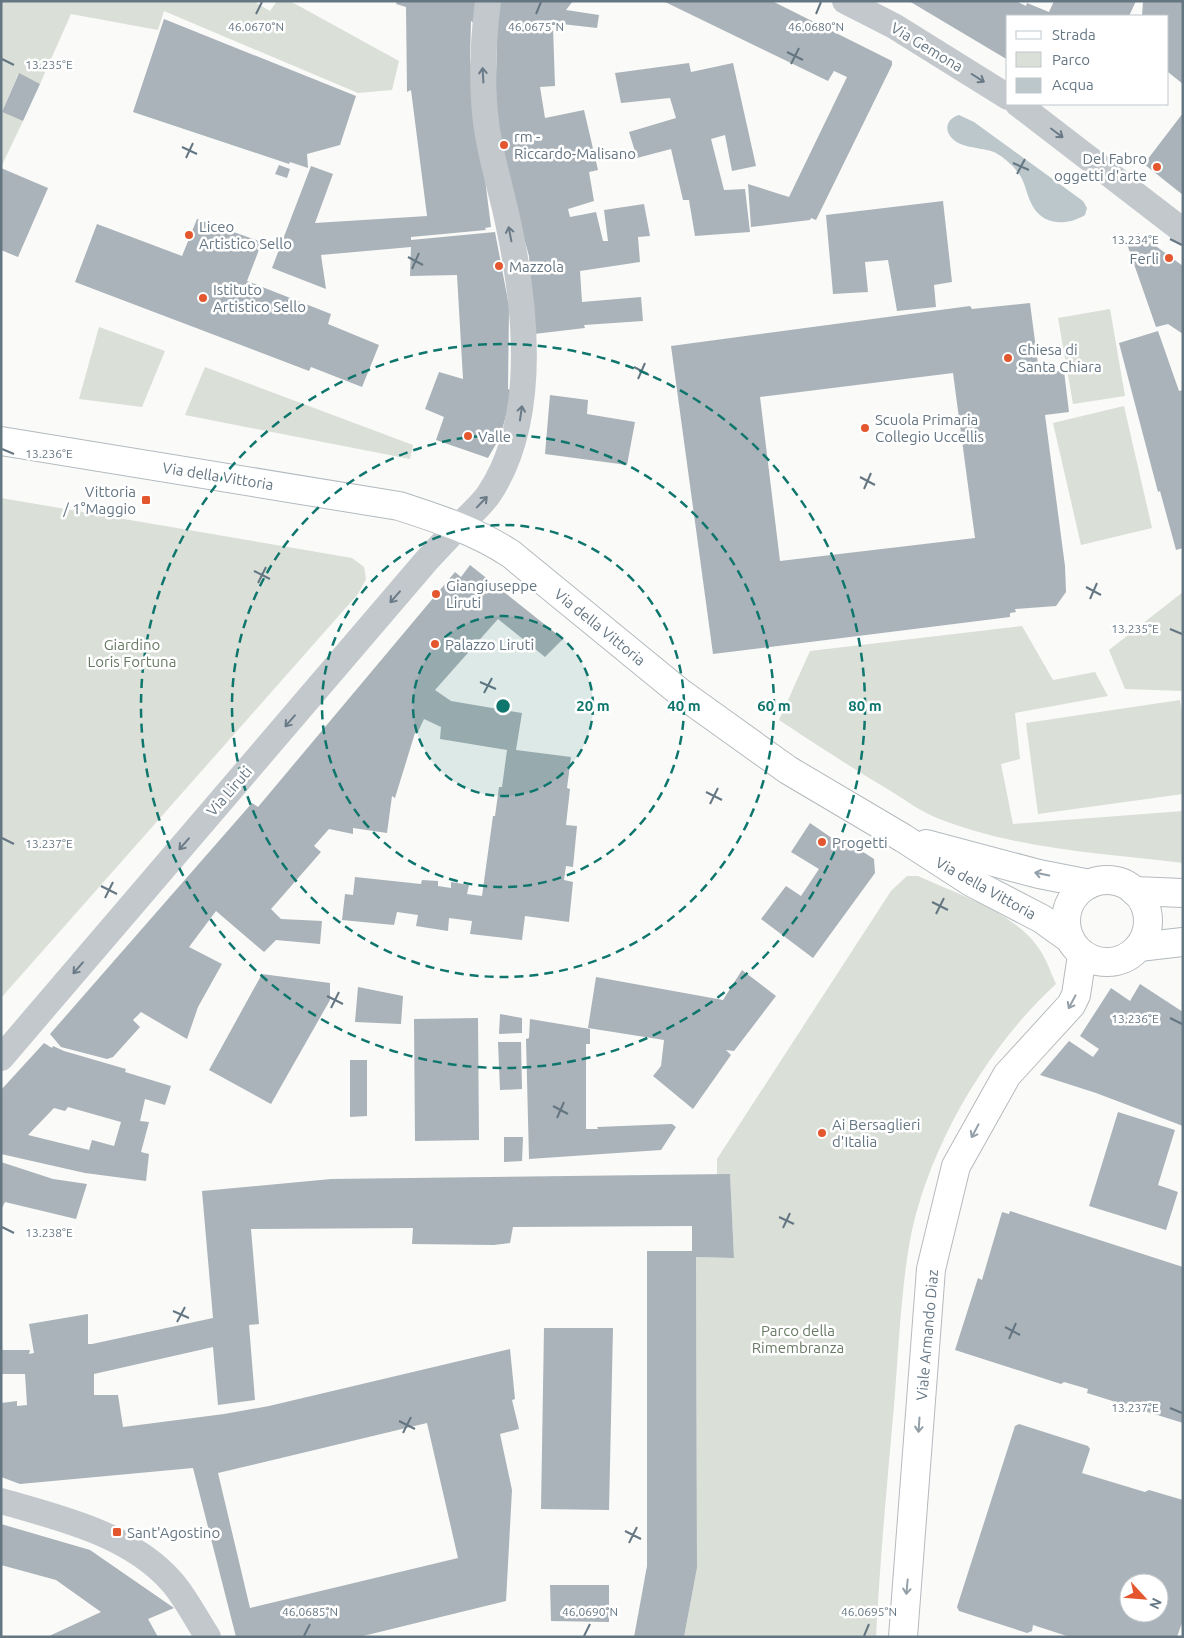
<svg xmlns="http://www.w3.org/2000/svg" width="1184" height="1638" font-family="Ubuntu,sans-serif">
	<rect width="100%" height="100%" fill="#fafaf8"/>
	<g fill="#dadfd7">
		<polygon points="1,1 253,1 270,11 277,1 290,1 399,61 392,90 358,93 164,11 158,30 71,14 40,84 18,74 2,112 23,121 1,167"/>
		<polygon points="1110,309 1125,396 1073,404 1058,318"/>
		<polygon points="99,327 165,351 142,407 79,399"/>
		<polygon points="205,367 413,445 410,459 185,415"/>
		<polygon points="1124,406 1152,528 1081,545 1053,423"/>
		<polygon points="1,498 352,558 364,567 366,579 358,594 1,998"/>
		<polygon points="1183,592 1183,691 1125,689 1109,650"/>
		<path d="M1022,626L1053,680L1095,672L1108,696L1015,713L1020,759L1001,764L1013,824L1183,811V863C1100,853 1015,849 937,818C922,812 908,802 894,793C855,770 817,745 779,720L810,651Z"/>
		<polygon points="1180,700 1183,718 1183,794 1038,814 1026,723"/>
		<path d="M907,876H918C955,893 1013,912 1037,946C1046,957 1050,971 1056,984C983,1051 920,1160 907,1259C900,1308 898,1358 894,1406C887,1483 880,1560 876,1637H684L697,1568L696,1257L734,1258L730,1175H717V1159L891,891Z"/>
	</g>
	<path fill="#bbc7cb" d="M959,115L974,122L1083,201L1087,208L1085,215C1067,226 1043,226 1032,205C1027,196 1026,186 1021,177C1015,167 1006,159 996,153C982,146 955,150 948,132C945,123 952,117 959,115Z"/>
	<g fill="#aab3b9" fill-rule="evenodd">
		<polygon points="397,1 479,1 474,23 471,21 470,59 491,227 485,228 486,230 411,237 411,240 495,232 509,306 508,389 513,391 500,437 488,458 436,440 444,417 425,409 439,372 463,379 457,275 410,276 411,247 321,255 326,289 272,268 311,166 333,174 315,223 427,216 411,90 407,92 406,7 396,4"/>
		<polygon points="498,1 573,1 566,10 599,15 597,28 562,24 562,28 553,27 555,86 540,87 545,118 584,110 598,170 589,172 594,201 568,209 570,217 596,212 603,241 608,241 604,210 644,204 650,236 638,237 640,262 580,271 582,302 641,297 643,321 584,325 585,328 534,334 529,256 512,196 495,116"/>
		<polygon points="663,1 772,1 892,61 892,65 816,220 811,218 810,220 751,227 748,184 789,197 847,77 834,71 828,81"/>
		<polygon points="909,1 1016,1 1026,6 1027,3 1049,12 1054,1 1136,1 1129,16 1008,16 1008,60"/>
		<polygon points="1143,1 1183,1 1183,84 1168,72 1168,16 1142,16"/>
		<polygon points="164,19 356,96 340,145 307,154 308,168 290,162 289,164 133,112"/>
		<polygon points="689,63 691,72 733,63 756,166 732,171 725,135 711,139 724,190 745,189 750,232 695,236 689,200 683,200 671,149 637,158 629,132 676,118 670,98 621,103 615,73"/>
		<polygon points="19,73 40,84 23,121 2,112"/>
		<polygon points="1183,113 1183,195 1144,164"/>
		<polygon points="279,165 290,169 287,178 275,174"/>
		<polygon points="1,168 48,188 18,257 1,250"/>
		<polygon points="943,201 952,282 934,285 936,307 897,311 888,260 865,262 868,292 833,294 826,215"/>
		<polygon points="197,219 262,242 247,281 331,314 328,324 379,345 362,387 311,367 309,371 75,282 97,224 182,256"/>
		<polygon points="1138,233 1183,266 1183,334 1168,324 1156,327 1127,244"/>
		<path d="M1030,303L1039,372L1064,371L1069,412L1045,415L1065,566L1066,592L1056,606L1015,609L1016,612L1010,613V617L713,654L671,346L970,306L972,309ZM953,373L975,538L780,561L760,397Z"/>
		<polygon points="1158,331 1179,391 1183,390 1183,548 1176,550 1160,491 1158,492 1119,343"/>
		<polygon points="550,395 588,400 587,414 635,422 627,465 545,454"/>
		<polygon points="470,565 563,639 545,657 498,619 435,690 451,701 522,713 516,750 571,757 567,788 570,789 566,825 577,826 573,867 566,866 564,880 573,882 569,922 525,916 522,940 470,934 472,921 449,918 448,931 416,926 418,915 397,912 394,925 342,920 345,894 353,895 355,877 421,884 422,880 438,881 438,886 451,888 451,882 469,885 467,894 482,896 493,816 495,816 499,787 502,787 507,750 440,739 441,727 424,719 417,734 415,733 395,798 392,796 387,833 353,828 353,834 329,829 314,846 321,852 271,909 281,919 322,921 320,944 276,940 264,952 216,911 189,947 222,964 198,1007 187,1039 141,1012 133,1020 140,1027 113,1057 107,1059 61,1047 50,1034 252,803 258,807 455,572 461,577"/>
		<polygon points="810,823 839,843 843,839 874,859 875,873 813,958 761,919 786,886 801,896 819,869 791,852"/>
		<polygon points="742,970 776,996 734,1051 726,1050 731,1055 693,1109 653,1076 661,1066 664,1040 588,1028 596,977 723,1000"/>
		<polygon points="262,974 330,983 330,1000 271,1104 209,1070"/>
		<polygon points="1140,984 1183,1012 1183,1126 1096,1093 1040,1075 1069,1041 1093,1057 1099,1049 1080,1036 1111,988 1130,1001"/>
		<polygon points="358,987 403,996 401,1024 355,1022"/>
		<polygon points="500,1014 522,1018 522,1033 499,1034"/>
		<polygon points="478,1018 479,1140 415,1141 414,1019"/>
		<polygon points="530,1019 590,1029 590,1044 586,1044 586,1129 598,1129 597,1127 672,1124 676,1127 661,1150 529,1159 526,1039 529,1038"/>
		<polygon points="498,1042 521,1042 522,1089 500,1090"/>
		<path d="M44,1043L52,1048L53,1046L64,1051L126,1069L125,1072L171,1086L165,1105L145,1099L140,1121L149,1122L141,1152L149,1154L146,1181L85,1173L1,1154V1090ZM68,1107L121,1122L114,1146L92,1140L89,1150L28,1135L54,1108L65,1111Z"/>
		<polygon points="350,1060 367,1060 367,1116 350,1117"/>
		<polygon points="1118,1112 1175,1130 1158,1185 1178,1192 1166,1230 1089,1206"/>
		<polygon points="504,1137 523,1137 522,1161 504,1162"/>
		<polygon points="1,1162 53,1179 87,1184 76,1219 5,1202 1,1210"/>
		<path d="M730,1174L734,1258L696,1257L697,1568L684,1637H634L647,1566V1251H692V1226L513,1227L510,1243L494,1245L412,1244L413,1228L251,1229L259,1324L249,1325L255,1400L218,1405L213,1347L94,1374V1395H118L123,1427L224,1414L269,1406L510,1349L515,1399L512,1400L519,1429L500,1434L512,1490L506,1601L359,1637H236L193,1468L20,1484L1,1477V1403L17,1401V1406L27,1405L25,1374H1V1350H30L29,1354L34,1353L29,1324L88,1314V1344H92L213,1318L202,1191L331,1179ZM427,1423L458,1558L250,1608L218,1473Z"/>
		<polygon points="1010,1211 1183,1267 1183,1423 1087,1393 1088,1389 1064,1382 1061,1384 955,1350 978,1278 982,1280 1002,1212 1009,1214"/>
		<polygon points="544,1328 613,1328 609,1510 541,1509"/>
		<path d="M1019,1424L1088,1446L1090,1449L1082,1473L1145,1492L1149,1490L1183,1500V1620L1177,1637H1070L1033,1625L1032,1631L1027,1633L959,1611L957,1607L1015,1426ZM1129,1583H1159V1613H1129Z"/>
		<polygon points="1,1524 90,1550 174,1608 148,1619 158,1637 47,1637 101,1612 56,1580 1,1565"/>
		<polygon points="550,1585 609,1585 609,1622 551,1621"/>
	</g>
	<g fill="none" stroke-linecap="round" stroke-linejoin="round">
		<defs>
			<g id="secondary">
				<path d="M1,441L399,506C439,519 476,531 511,554L682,694L788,770L903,838L971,882L1042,919L1070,939"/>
				<polyline points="926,844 1039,874 1090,884"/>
				<polyline points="1139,947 1183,942"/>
			</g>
			<g id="primary">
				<circle cx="1107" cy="921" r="41"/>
				<polyline points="1134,891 1183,893"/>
				<polyline points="903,1637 931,1269 956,1166 1007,1075 1071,1005 1076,995 1082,955"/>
			</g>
		</defs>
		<use href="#secondary" stroke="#b3babf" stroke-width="30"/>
		<use href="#primary" stroke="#b5babe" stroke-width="30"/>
		<g stroke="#c3c8cc" stroke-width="26">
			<polyline points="845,1 894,26 1008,97"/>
			<polyline points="1018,104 1183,231"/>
			<path d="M1,1058L427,560C440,546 453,532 466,519C474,511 483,503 489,494C539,419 526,306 508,222C501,188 490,156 486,122C481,81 483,41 488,1"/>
			<path d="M1,1501C60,1518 130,1534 172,1582C186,1598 196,1619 208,1637"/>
		</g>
		<use href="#secondary" stroke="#fff" stroke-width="28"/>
		<use href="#primary" stroke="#fff" stroke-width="28"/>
	</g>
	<defs><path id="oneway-shaft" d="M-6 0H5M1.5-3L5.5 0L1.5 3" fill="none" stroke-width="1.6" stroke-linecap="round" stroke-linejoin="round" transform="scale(1.25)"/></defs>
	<g stroke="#6a7a87">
		<use href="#oneway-shaft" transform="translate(483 75) rotate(-93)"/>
		<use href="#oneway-shaft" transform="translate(978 78) rotate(32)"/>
		<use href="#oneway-shaft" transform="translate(1057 133) rotate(37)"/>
		<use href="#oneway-shaft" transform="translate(510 234) rotate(-101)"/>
		<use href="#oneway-shaft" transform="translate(521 413) rotate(-82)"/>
		<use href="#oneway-shaft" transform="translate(482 502) rotate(-46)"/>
		<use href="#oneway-shaft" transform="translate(395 597) rotate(131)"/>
		<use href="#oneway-shaft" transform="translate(290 721) rotate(131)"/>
		<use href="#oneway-shaft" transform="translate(184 844) rotate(131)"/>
		<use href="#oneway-shaft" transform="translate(78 968) rotate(131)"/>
	</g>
	<g stroke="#939fa8">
		<use href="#oneway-shaft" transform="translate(1042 874) rotate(-168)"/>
		<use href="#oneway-shaft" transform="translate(1072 1002) rotate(118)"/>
		<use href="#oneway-shaft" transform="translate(975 1131) rotate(118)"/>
		<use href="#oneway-shaft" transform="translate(919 1425) rotate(94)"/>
		<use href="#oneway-shaft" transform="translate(907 1587) rotate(95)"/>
	</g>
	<path fill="none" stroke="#657683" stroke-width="2" d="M256,14L262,2M536,14L541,2M816,14L821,2M787,52L803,60M2,59L14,65M791,64L799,48M182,147L197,154M186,158L193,143M1013,163L1029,170M1017,174L1025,159M1170,239L1182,245M408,257L423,265M412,269L419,253M634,367L649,375M638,379L645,363M2,449L14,454M860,477L875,485M864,489L871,473M254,571L270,579M258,583L266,567M1086,587L1101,595M1090,599L1097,583M1170,629L1182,634M480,682L496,689M484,693L492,678M706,792L722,800M710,804L718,788M2,838L14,844M101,886L117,894M105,898L113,882M932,902L948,910M936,914L944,898M327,996L343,1004M331,1008L339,992M1170,1018L1182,1024M553,1106L568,1114M557,1118L564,1102M779,1217L794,1224M2,1227L14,1233M783,1228L790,1213M173,1311L189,1318M177,1322L185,1307M1005,1327L1020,1335M1009,1339L1016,1323M1170,1408L1182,1413M399,1421L415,1429M403,1433L411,1417M625,1531L641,1539M629,1543L637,1527M304,1636L310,1624M584,1636L590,1624M864,1636L869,1624"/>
	<circle cx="503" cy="706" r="90" fill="#0f766e" fill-opacity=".12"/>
	<g fill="none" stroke="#0f766e" stroke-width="2.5" stroke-dasharray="9 6">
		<circle cx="503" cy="706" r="90"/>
		<circle cx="503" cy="706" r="181"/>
		<circle cx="503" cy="706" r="271"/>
		<circle cx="503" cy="706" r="362"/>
	</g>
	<g fill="#e4572e" stroke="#fff" stroke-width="2">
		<circle cx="504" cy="145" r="5"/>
		<circle cx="1157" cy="167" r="5"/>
		<circle cx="189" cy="235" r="5"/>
		<circle cx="1169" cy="258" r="5"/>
		<circle cx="499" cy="266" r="5"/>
		<circle cx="203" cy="298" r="5"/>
		<circle cx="1008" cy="358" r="5"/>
		<circle cx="865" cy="428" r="5"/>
		<circle cx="468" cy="436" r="5"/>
		<rect x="141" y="495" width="10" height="10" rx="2.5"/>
		<circle cx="436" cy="594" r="5"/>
		<circle cx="435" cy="644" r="5"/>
		<circle cx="822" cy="842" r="5"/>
		<circle cx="822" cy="1133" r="5"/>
		<rect x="112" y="1527" width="10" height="10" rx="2.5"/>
	</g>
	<g text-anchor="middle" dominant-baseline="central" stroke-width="5" stroke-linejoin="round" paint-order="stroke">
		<g font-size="15" fill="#657683" stroke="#fff">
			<text transform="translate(927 47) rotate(31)">Via Gemona</text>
			<text transform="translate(218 476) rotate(9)">Via della Vittoria</text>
			<text transform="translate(600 627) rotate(39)">Via della Vittoria</text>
			<text transform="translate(229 791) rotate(-49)">Via Liruti</text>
			<text transform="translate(986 888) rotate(29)">Via della Vittoria</text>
			<text transform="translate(927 1335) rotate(-85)">Viale Armando Diaz</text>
		</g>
		<g font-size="15" fill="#657683" stroke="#fff" text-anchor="start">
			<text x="514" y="136">rm -<tspan x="514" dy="17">Riccardo-Malisano</tspan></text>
			<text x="1147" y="158" text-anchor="end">Del Fabro<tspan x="1147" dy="17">oggetti d'arte</tspan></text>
			<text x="199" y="226">Liceo<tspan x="199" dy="17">Artistico Sello</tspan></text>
			<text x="1159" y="258" text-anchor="end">Ferli</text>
			<text x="509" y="266">Mazzola</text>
			<text x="213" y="289">Istituto<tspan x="213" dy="17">Artistico Sello</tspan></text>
			<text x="1018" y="349">Chiesa di<tspan x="1018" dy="17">Santa Chiara</tspan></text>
			<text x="875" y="419">Scuola Primaria<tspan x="875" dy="17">Collegio Uccellis</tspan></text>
			<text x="478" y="436">Valle</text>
			<text x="136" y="491" text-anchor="end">Vittoria<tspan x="136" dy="17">/ 1°Maggio</tspan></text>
			<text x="446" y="585">Giangiuseppe<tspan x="446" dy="17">Liruti</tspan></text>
			<text x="445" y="644">Palazzo Liruti</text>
			<text x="832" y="842">Progetti</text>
			<text x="832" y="1124">Ai Bersaglieri<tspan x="832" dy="17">d'Italia</tspan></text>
			<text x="127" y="1532">Sant'Agostino</text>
		</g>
		<g font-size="15" fill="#687a64" stroke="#fff">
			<text x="132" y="644">Giardino<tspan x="132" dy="17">Loris Fortuna</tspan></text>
			<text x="798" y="1330">Parco della<tspan x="798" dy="17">Rimembranza</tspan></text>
		</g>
	</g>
	<g font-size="12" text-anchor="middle" fill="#657683" stroke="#fff" stroke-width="5" stroke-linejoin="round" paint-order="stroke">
		<text x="256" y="31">46.0670°N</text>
		<text x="536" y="31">46.0675°N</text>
		<text x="816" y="31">46.0680°N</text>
		<text x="49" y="69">13.235°E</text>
		<text x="1135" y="244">13.234°E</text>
		<text x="49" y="458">13.236°E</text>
		<text x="1135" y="633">13.235°E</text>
		<text x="49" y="848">13.237°E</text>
		<text x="1135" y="1023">13.236°E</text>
		<text x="49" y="1237">13.238°E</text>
		<text x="1135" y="1412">13.237°E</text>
		<text x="310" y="1616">46.0685°N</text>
		<text x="590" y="1616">46.0690°N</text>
		<text x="869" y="1616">46.0695°N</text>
	</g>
	<circle cx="503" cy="706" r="8" fill="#0f766e" stroke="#fff" stroke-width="2.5"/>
	<g font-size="15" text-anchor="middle" font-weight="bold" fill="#0f766e" stroke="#fff" stroke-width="5" stroke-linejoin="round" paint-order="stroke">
		<text x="593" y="711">20 m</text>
		<text x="684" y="711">40 m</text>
		<text x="774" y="711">60 m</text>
		<text x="865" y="711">80 m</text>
	</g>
	<rect width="1184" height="1638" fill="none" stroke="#657683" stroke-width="5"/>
	<rect x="1006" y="15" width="162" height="90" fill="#ffffff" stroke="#c1c8cd"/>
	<rect x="1016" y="31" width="25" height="8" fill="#ffffff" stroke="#c1c8cd"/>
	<text x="1052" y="40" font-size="15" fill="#657683">Strada</text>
	<rect x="1016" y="52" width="25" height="15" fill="#dadfd7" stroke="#c1c8cd"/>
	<text x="1052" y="65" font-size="15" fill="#657683">Parco</text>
	<rect x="1016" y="78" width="25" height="15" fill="#bbc7cb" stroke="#c1c8cd"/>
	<text x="1052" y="90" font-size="15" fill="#657683">Acqua</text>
	<g transform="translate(1144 1598) rotate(116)"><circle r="24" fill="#ffffff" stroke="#c1c8cd"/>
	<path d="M0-4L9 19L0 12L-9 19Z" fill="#e4572e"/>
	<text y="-8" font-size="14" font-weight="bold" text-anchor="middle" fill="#657683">N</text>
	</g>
</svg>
